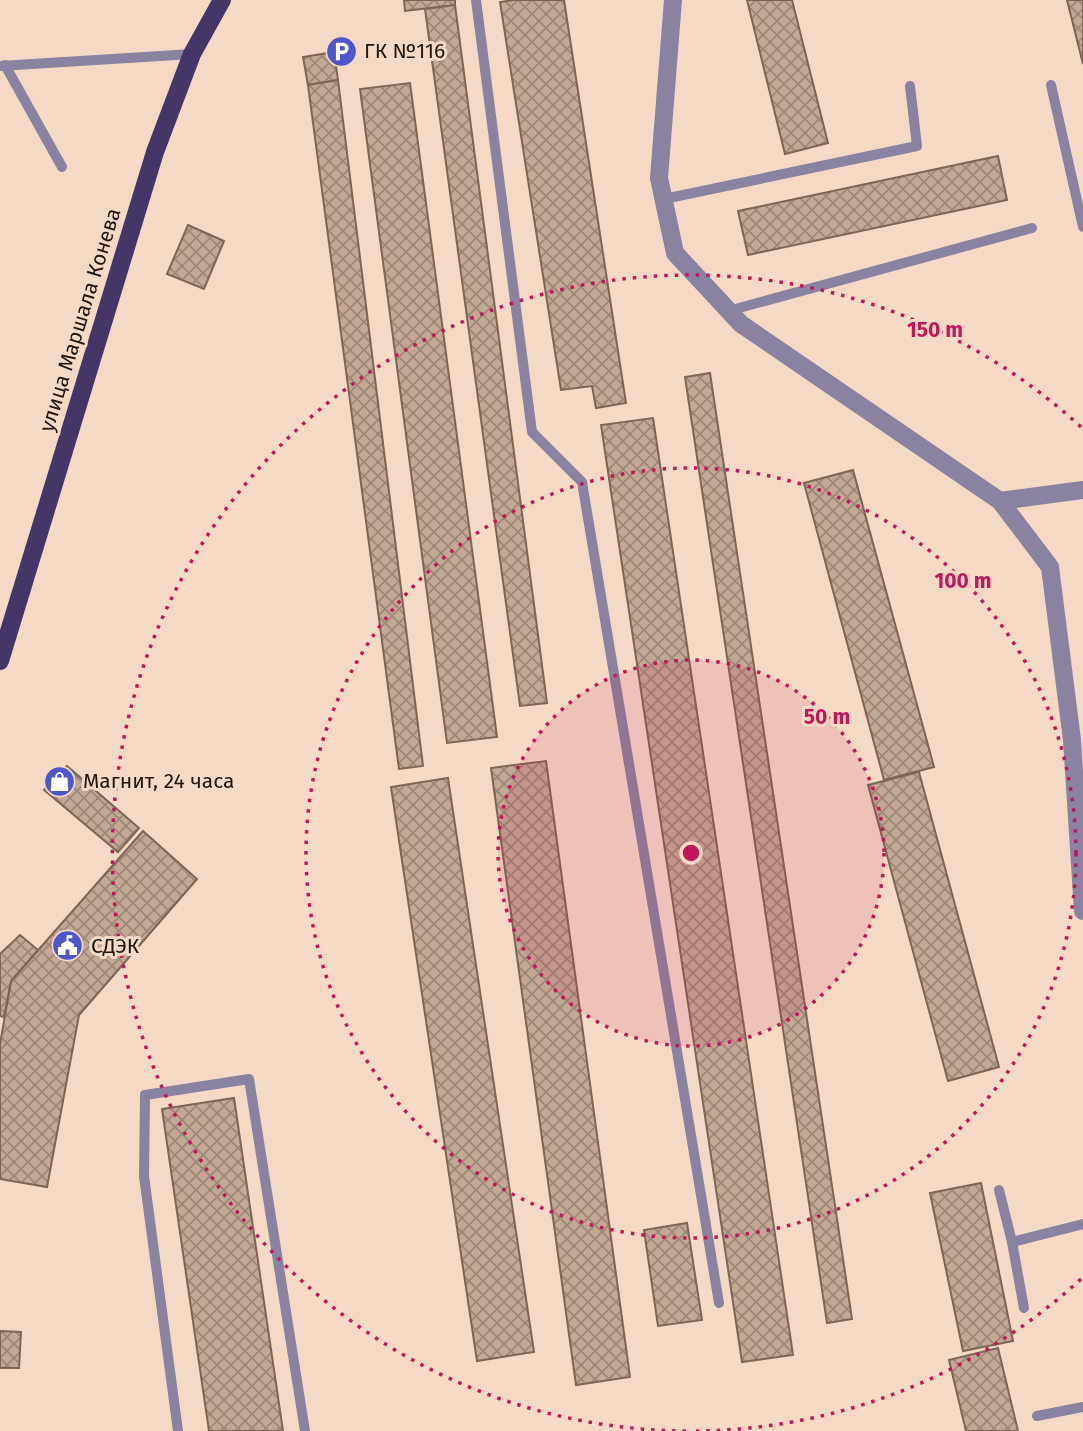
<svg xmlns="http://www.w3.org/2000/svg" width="1083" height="1431" font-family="'Fira Sans',sans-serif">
	<defs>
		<pattern id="building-cross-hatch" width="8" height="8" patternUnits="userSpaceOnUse" patternTransform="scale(1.75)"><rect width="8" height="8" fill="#c2a895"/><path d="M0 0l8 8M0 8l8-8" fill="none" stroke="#9d8878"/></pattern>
	</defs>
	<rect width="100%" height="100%" fill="#f4dac5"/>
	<g fill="url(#building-cross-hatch)" stroke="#7d6655" stroke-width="2">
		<polygon points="404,0 455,0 455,5 405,11"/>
		<polygon points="514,0 564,0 626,403 596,408 592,386 561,390 500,2"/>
		<polygon points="747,0 792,0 828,143 785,154"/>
		<polygon points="1067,0 1083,0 1083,64"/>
		<polygon points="455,5 547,703 520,706 425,9"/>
		<polygon points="334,52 338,80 308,85 303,57"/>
		<polygon points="338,80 423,766 399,769 308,85"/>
		<polygon points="410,83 497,737 447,743 360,89"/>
		<polygon points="998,156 1007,200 748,255 738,211"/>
		<polygon points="188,225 224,241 204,289 167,274"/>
		<polygon points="710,373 852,1319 827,1323 685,377"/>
		<polygon points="653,418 793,1355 742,1362 601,425"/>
		<polygon points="853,470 934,767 884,780 804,483"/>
		<polygon points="546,761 630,1377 576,1385 491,768"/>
		<polygon points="67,766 139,828 118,852 44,790"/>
		<polygon points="919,772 999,1067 948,1081 868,785"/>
		<polygon points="448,778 534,1352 477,1361 391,787"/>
		<polygon points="143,831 197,879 79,1015 47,1187 0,1179 0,1044 11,981"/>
		<polygon points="20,935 38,950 11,981 4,1017 0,1016 0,954"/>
		<polygon points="234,1098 283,1431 209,1431 162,1109"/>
		<polygon points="981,1183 1013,1341 963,1351 930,1193"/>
		<polygon points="687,1223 702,1320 658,1326 644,1230"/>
		<polygon points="0,1331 21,1332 19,1368 0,1368"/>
		<polygon points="998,1348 1018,1431 966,1431 949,1360"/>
	</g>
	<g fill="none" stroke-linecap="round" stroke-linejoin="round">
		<g stroke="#8982a0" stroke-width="10">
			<polyline points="476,0 532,432 582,482 719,1303"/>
			<polyline points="5,65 62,167"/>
			<polyline points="0,66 192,54"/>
			<polyline points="1051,85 1083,227"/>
			<polyline points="664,199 917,146 910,86"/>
			<polyline points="728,311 1032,228"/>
			<polyline points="999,1190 1012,1242 1083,1224"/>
			<polyline points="1012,1242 1024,1308"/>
			<polyline points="1037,1416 1083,1407"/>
			<polyline points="178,1431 144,1176 145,1095 249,1079 305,1431"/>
		</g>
		<g stroke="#8982a0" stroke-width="18">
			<polyline points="673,0 659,178 675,253 741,324 1000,501 1050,567 1072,740 1083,911"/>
			<polyline points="1000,501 1083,490"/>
		</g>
		<polyline stroke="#453668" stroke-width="18" points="0,661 155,152 192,54 222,0"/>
	</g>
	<circle cx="691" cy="853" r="193" fill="#c2185b" fill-opacity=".12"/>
	<g fill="none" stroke="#c2185b" stroke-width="3.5" stroke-dasharray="3.5 7">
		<circle cx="691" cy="853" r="193"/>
		<circle cx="691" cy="853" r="385"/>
		<path d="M1081 1279A578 578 0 0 1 696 1431M686 1431A578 578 0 1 1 1081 427"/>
	</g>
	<defs>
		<symbol id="parking-disc" viewBox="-11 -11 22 22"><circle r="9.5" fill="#4d56cb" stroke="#f4dac5"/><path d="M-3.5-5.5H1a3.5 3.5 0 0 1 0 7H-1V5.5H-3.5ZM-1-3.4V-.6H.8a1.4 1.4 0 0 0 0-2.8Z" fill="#fff"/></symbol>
		<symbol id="shop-disc" viewBox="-11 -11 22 22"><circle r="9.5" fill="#4d56cb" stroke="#f4dac5"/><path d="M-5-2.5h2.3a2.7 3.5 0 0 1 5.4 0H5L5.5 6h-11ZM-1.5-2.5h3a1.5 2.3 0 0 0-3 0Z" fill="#fff"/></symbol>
		<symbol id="civic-disc" viewBox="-11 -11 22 22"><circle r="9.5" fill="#4d56cb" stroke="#f4dac5"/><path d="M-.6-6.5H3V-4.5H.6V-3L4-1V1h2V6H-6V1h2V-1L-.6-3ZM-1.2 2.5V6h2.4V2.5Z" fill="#fff"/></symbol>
	</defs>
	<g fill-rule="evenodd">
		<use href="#parking-disc" x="324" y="34" width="35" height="35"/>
		<use href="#shop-disc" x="42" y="764" width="35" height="35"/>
		<use href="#civic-disc" x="50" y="928" width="35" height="35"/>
	</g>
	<g text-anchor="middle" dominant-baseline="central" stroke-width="6" stroke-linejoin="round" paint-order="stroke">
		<g font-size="21" fill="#1f160f" stroke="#f4dac5" text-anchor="start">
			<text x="364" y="51">ГК №116</text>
			<text x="83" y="781">Магнит, 24 часа</text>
			<text x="91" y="946">СДЭК</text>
		</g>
		<g font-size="21" fill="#1f160f" stroke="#f4dac5">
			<text transform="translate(80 320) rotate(-73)">улица Маршала Конева</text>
		</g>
	</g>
	<circle cx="691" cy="853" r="10" fill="#c2185b" stroke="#f4dac5" stroke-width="3.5"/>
	<g font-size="21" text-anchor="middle" font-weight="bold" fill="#c2185b" stroke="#f4dac5" stroke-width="6" stroke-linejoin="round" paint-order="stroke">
		<text x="935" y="337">150 m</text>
		<text x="963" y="588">100 m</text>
		<text x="827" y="724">50 m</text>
	</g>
</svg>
